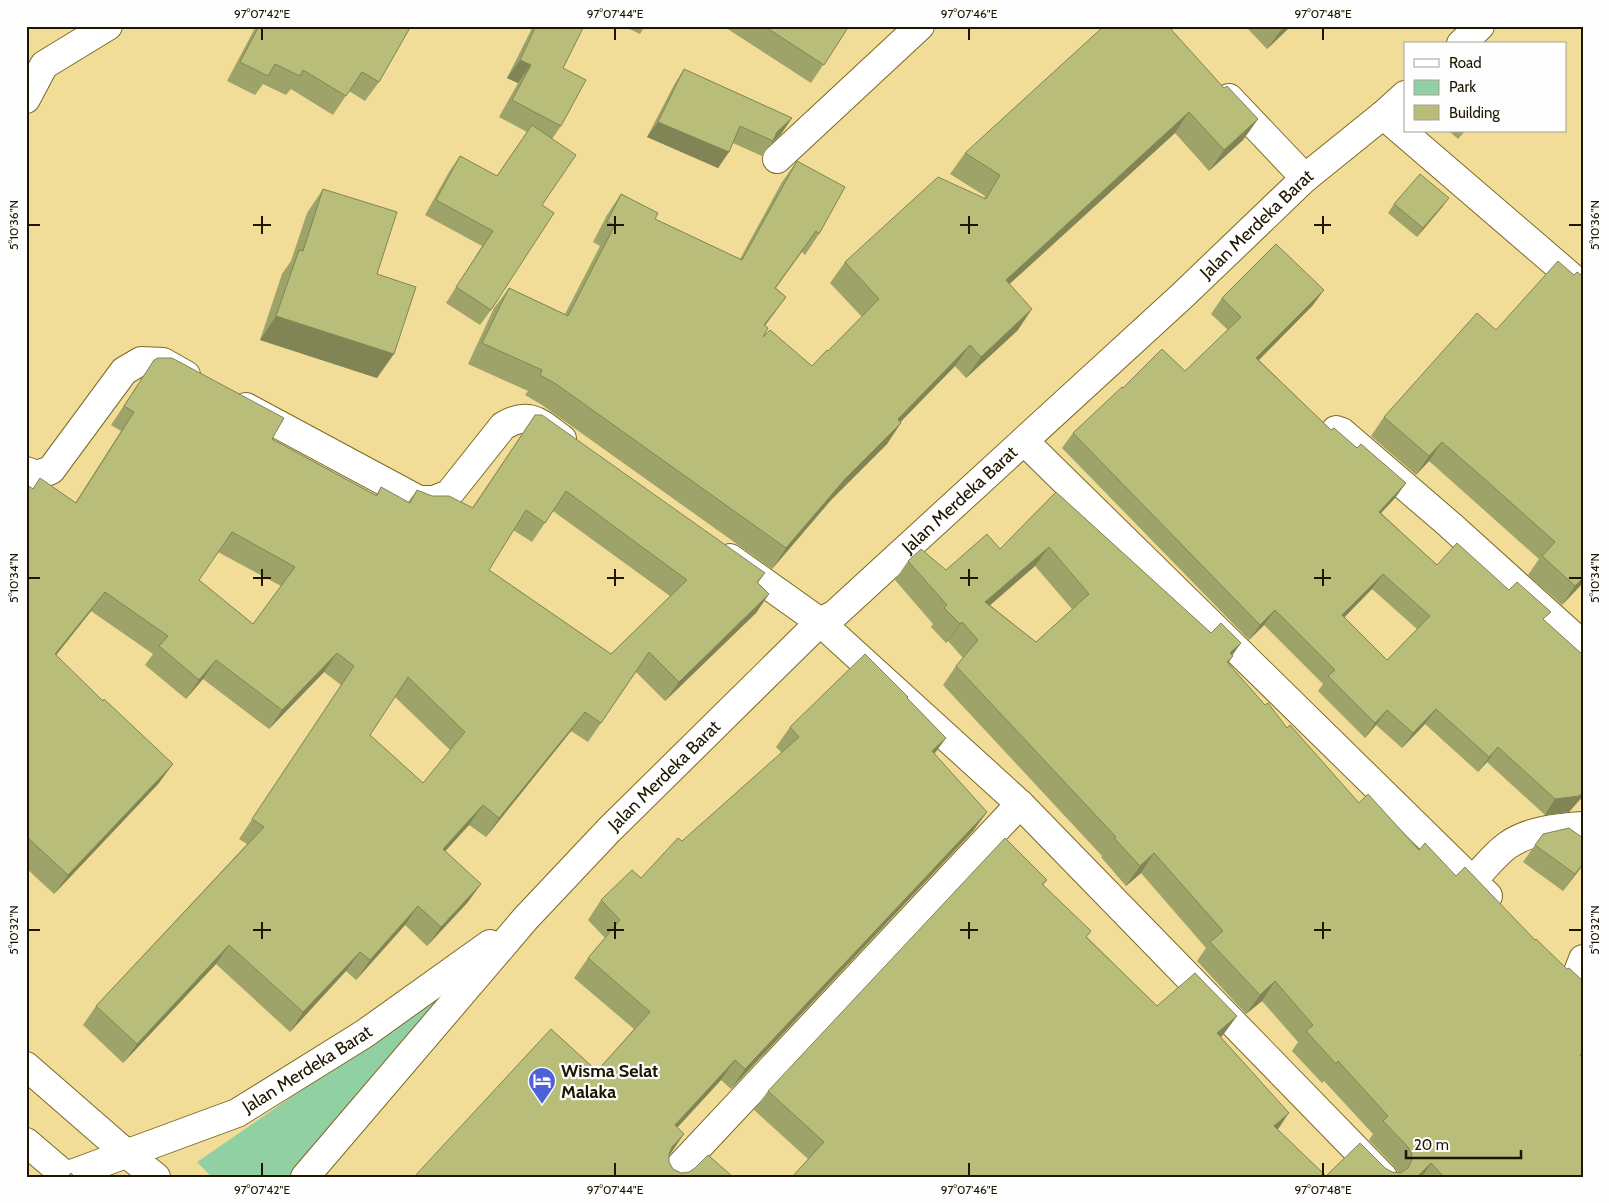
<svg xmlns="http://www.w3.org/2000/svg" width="1609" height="1203" font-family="Cabin,sans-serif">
	<rect width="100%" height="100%" fill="#f1dc98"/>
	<polygon fill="#91d0a2" points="447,990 290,1177 212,1177 197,1162"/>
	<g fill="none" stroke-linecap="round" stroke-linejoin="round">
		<defs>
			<g id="minor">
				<polyline points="1229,98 1305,178"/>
				<polyline points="26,99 44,65 108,26"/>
				<polyline points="1383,115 1583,287"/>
				<polyline points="777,159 920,26"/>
				<path d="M246,407L419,500H434L449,494L503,426C530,410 540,423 562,439"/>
				<polyline points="1336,430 1342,432 1450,525 1583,645"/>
				<polyline points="1024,441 1488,896"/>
				<polyline points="26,471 37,475 51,470 124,371 141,361 163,362 186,375"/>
				<polyline points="730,558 820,622 1020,804 1383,1177"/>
				<path d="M1472,881C1484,869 1495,854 1508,845C1530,830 1557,828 1583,826"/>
				<polyline points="1576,977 1583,959"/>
				<polyline points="670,1177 1020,804"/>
			</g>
			<g id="major">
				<polyline points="1461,44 1480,26"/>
				<path id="s1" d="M66,1176L237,1113L364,1034L490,944"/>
				<path id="s2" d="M305,1177L526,918L609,830L820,622L835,614L1183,295L1305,178L1383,115L1405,95"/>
			</g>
			<g id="highway">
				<polyline points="26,1066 127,1154 156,1177"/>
				<polyline points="26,1142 67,1177"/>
			</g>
		</defs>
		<use href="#minor" stroke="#7d6925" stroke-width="30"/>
		<use href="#major" stroke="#7d6925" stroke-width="30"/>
		<use href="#highway" stroke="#7d6925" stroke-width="30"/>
		<use href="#minor" stroke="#fff" stroke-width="28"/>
		<use href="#major" stroke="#fff" stroke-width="28"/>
		<use href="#highway" stroke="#fff" stroke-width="28"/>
	</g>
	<g fill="#9ea369" fill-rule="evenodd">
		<polygon points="256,26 411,26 379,82 365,101 349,91 333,115 291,89 286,95 263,84 255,95 227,81"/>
		<polygon points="533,26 584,26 563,68 561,126 552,139 542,205 491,310 480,325 446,303 482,246 425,215 449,172 460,156 497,176 527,132 499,117 518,83 507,78"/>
		<polygon points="623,26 645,26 640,34"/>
		<polygon points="723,26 849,26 811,83"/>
		<polygon points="1245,26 1291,26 1267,49"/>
		<polygon points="684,69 792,118 781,134 771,144 762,156 733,143 729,152 718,168 647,137 674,85"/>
		<polygon points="1224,88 1258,119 1243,140 1209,171 1175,133 1009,284 1018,330 966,378 955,366 900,422 887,444 831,500 772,569 542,405 525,395 528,391 468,364 494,308 509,288 565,314 600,246 593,242 607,215 621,194 655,219 740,259 782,182 797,161 819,234 805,255 802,252 776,288 786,297 765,326 763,337 812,366 828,351 862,317 830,283 845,262 984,198 985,196 950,174 965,153"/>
		<polygon points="1449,131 1465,131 1458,139"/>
		<polygon points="323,189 377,274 377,378 260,340 282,274 291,261 307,213"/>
		<polygon points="1394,204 1443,206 1417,237 1388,213"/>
		<polygon points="1583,226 1583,232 1580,230"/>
		<polygon points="1574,275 1583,276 1583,587 1581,585 1562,605 1528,575 1539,559 1429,461 1416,475 1371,436 1384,417 1496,330"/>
		<path d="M1222,298L1313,305L1259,360L1331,430L1406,483L1395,498L1381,513L1437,565L1509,590L1545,621L1583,655V796L1569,812L1545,815L1487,762L1478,772L1425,724L1402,748L1376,725L1365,738L1318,691L1323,684L1264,625L1249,640L1062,448L1073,433L1123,388L1185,371L1228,330L1211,314ZM1372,589L1417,629L1387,660L1344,617Z"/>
		<path d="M154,360L272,439L376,495L381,487L408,502L417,490L432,496L472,508L535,415L765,573L758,583L769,594L756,613L665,701L636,672L588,742L571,731L486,837L469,825L445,851L481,884L467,903L427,946L405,925L356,980L346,971L290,1032L216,964L123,1063L83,1025L96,1006L247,844L239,839L341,685L324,672L269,729L203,679L186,699L145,665L153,654L91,611L56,655L159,783L54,894L26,868V484L33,489L75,503L121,431L111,425ZM553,511L670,596L611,654L489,570L513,530L532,542ZM218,552L281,586L253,624L199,580ZM395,697L450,750L423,783L370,735Z"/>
		<path d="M1056,492L1211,633L1241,643L1232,655L1233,656L1228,663L1265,705L1359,803L1419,850L1456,876L1535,940L1567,969L1583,1177H792L808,1159L754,1110L768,1091L1047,880L1043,885L1087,937L1157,1006L1237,1016L1221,1037L1277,1129L1326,1176L1385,1168L1392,1172H1398L1394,1166L1369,1140L1373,1134L1324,1081L1322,1083L1292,1051L1298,1042L1262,1001L1246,1014L1197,961L1206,948L1141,873L1126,886L1101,857L1102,856L943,685L956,666L963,658L948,641L946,643L931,627L933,624L895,580L908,561L946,570L1000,549ZM1035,566L1072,609L1036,642L990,605Z"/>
		<polygon points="907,698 946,738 934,754 987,812 973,831 731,1089 721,1080 677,1128 671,1153 669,1156 669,1162 673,1169 681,1173 414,1177 597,1071 634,1029 574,978 588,958 605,938 588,920 601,900 641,878 782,753 776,747 790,727"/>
		<polygon points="1535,845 1583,865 1563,891 1523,862"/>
	</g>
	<g fill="#818555">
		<polygon points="1284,26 1291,26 1267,49"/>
		<polygon points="520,60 531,65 518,83 507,78"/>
		<polygon points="1189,112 1175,133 991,301 1006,280"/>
		<polygon points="792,118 781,134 771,144 777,132"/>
		<polygon points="1258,119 1243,140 1209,171 1224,150"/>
		<polygon points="658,122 729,152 718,168 647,137"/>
		<polygon points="1449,198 1443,206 1417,237 1423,228"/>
		<polygon points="1324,290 1313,305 1246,373 1256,358"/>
		<polygon points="786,297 771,317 749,346 764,325"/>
		<polygon points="1032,309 1018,330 966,378 981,357"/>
		<polygon points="276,316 394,354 377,378 260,340"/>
		<polygon points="970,345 955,366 883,440 898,419"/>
		<polygon points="901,423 887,444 831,500 772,569 786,548 845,479"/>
		<polygon points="1442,442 1429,461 1416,475 1429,456"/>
		<polygon points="1406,483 1395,498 1368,527 1379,512"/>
		<polygon points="1049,547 1035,566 972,621 985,602"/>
		<polygon points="1383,574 1372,589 1331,631 1342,615"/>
		<polygon points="1583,578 1583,582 1581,585 1562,605 1575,586"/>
		<polygon points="105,592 91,611 42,673 55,654"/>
		<polygon points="769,594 756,613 665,701 679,682"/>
		<polygon points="1275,610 1264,625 1249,640 1260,625"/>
		<polygon points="962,622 948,641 946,643 960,624"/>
		<polygon points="1241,643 1229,660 1233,656 1219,675 1230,653"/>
		<polygon points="337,653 324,672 269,729 282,710"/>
		<polygon points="216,660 203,679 186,699 199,680"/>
		<polygon points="1436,709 1425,724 1402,748 1413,733"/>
		<polygon points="1387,710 1376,725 1365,738 1375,723"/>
		<polygon points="585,712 571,731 486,837 499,818"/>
		<polygon points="946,738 932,757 932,751"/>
		<polygon points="1498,747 1487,762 1478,772 1489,757"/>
		<polygon points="173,764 159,783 54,894 68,875"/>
		<polygon points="1583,792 1583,796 1569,812 1545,815 1555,799"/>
		<polygon points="483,805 469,825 430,868 443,849"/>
		<polygon points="987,812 973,831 731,1089 745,1069"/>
		<polygon points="1154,853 1141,873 1126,886 1140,866"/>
		<polygon points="1583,864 1583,865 1563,891 1575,874"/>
		<polygon points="481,884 467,903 427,946 441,927"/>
		<polygon points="418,906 405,925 356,980 370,960"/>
		<polygon points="229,945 216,964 123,1063 137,1044"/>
		<polygon points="360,952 346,971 290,1032 303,1012"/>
		<polygon points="1275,981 1262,1001 1246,1014 1260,995"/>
		<polygon points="1237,1016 1223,1035 1204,1052 1217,1033"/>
		<polygon points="735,1060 721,1080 661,1145 675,1125"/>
		<polygon points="1289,1113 1276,1132 1274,1126"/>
		<polygon points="684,1134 671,1153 659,1166 672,1147"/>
		<polygon points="1431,1163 1422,1177 1417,1177"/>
	</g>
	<g fill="#b8be7a" stroke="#818555" fill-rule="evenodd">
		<polygon points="259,26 411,26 379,82 362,72 346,96 303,70 300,76 275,64 268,76 240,62"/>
		<polygon points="536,26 584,26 563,68 586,80 561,126 512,100 531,65 520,60"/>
		<polygon points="764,26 849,26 824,65"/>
		<polygon points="1104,26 1168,26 1224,88 1227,86 1258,119 1224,150 1189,112 1006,280 1032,309 981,357 970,345 898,419 901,423 845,479 786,548 556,384 540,375 542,370 482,343 509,288 568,316 615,225 607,222 621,194 658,213 655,219 742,260 797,161 845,187 819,234 816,231 775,288 786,297 764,325 768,328 763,337 770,330 812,366 827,350 828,351 879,299 845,262 938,177 986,199 1000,175 965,153"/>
		<polygon points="684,69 792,118 777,132 773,141 740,126 729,152 658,122"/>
		<polygon points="532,125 576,155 542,205 554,213 491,310 456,287 493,231 436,200 460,156 497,176"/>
		<polygon points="1420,174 1449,198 1423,228 1394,204"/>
		<polygon points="323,189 397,212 377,274 416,287 394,354 276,316 299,250 303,251"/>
		<path d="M1276,244L1324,290L1256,358L1331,430L1334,428L1357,448L1361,444L1406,483L1379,512L1437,565L1457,543L1509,590L1517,582L1551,612L1543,619L1583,655V792L1579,796L1555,799L1498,747L1489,757L1436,709L1413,733L1387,710L1375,723L1328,676L1335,670L1275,610L1260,625L1073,433L1122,387L1123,388L1162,349L1185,371L1241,317L1222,298ZM1383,574L1430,616L1387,660L1342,615Z"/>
		<polygon points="1558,261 1574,275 1577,272 1583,276 1583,578 1575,586 1542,556 1555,542 1489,483 1442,442 1429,456 1384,417 1477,313 1496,330"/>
		<path d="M158,358H172L284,418L272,439L377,496L381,487L410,503L417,490L432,496H449L473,508L535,415H542L765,573L757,582L769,594L679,682L649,652L601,723L585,712L499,818L483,805L443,849L481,884L441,927L418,906L370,960L360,952L303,1012L229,945L137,1044L96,1006L264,827L252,819L354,666L337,653L282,710L216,660L199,680L159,646L168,636L105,592L55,654L103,701L104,699L173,764L68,875L26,836V484L33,489L40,478L76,503L134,412L124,406L154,360ZM566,491L687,580L611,654L489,570L526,510L545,523ZM232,532L295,567L253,624L199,580ZM408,677L465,732L423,783L370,735Z"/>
		<path d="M1056,492L1211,633L1221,623L1241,643L1230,653L1233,656L1227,662L1265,705L1268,703L1287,728L1290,725L1359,803L1368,794L1419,850L1425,843L1456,876L1465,867L1535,940L1536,939L1567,969L1569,968L1583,981V1053L1580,1055L1583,1058V1177H1444L1431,1163L1417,1177H792L824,1142L768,1091L1005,838L1047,880L1042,884L1091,931L1086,937L1157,1006L1195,973L1237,1016L1217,1033L1289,1113L1274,1126L1326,1176L1360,1143L1385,1168L1392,1172L1401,1173L1408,1168L1411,1162L1412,1154L1408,1147L1383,1121L1388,1116L1338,1061L1336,1064L1306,1031L1313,1025L1275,981L1260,995L1210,942L1223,931L1154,853L1140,866L1114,838L1116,837L956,666L978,640L962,622L960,624L944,608L947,605L908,561L921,549L946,570L987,534L1000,549ZM1049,547L1089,594L1036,642L985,602Z"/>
		<polygon points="865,654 908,697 907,698 946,738 932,751 987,812 745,1069 735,1060 675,1125 684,1134 672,1147 669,1154 669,1162 673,1169 681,1173 689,1172 695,1168 708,1155 733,1177 414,1177 551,1029 597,1071 650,1012 588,958 620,920 601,900 632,870 641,878 678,838 682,841 799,737 790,727"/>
		<polygon points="1569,828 1583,838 1583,864 1575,874 1535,845 1543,834"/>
		<polygon points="71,1173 75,1177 67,1177"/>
	</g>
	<path fill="none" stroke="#1f1600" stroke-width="2" d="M262,28V40M615,28V40M969,28V40M1323,28V40M262,216V234M615,216V234M969,216V234M1323,216V234M28,225H40M253,225H271M607,225H624M960,225H978M1314,225H1331M1569,225H1582M262,569V586M615,569V586M969,569V586M1323,569V586M28,578H40M253,578H271M607,578H624M960,578H978M1314,578H1331M1569,578H1582M262,922V939M615,922V939M969,922V939M1323,922V939M28,930H40M253,930H271M607,930H624M960,930H978M1314,930H1331M1569,930H1582M262,1163V1176M615,1163V1176M969,1163V1176M1323,1163V1176"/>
	<defs>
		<symbol id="hotel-pin" viewBox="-11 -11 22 30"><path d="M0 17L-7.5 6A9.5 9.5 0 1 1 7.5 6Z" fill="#4f61d6" stroke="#fefefe"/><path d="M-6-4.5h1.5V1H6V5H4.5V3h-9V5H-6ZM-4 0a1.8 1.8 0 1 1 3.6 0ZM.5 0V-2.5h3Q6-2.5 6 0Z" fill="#fff"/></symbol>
	</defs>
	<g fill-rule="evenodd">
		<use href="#hotel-pin" x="526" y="1065" width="32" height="43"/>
	</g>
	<g text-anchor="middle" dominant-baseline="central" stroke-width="4.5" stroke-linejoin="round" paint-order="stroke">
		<g font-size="18" fill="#1f1600" stroke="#fefefe">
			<text stroke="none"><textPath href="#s2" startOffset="1349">Jalan Merdeka Barat</textPath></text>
			<text stroke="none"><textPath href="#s2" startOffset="944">Jalan Merdeka Barat</textPath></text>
			<text stroke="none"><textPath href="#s2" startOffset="539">Jalan Merdeka Barat</textPath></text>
			<text stroke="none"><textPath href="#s1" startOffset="265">Jalan Merdeka Barat</textPath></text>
		</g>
		<g font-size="18" font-weight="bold" fill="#1f1600" stroke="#fefefe" text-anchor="start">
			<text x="561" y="1071">Wisma Selat<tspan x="561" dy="21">Malaka</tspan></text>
		</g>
	</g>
	<rect width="1609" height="1203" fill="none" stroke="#fefefe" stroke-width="55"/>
	<rect x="1404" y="42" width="162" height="90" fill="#fefefe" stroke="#a5a198"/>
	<rect x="1414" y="59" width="25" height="8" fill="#ffffff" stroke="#a5a198"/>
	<text x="1449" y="68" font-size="15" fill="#1f1600">Road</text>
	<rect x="1414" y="80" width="25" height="15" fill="#91d0a2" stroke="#a5a198"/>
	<text x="1449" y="92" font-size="15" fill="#1f1600">Park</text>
	<rect x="1414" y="105" width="25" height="15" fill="#b8be7a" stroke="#a5a198"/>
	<text x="1449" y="118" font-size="15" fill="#1f1600">Building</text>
	<path d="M1406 1150v8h115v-8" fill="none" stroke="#1f1600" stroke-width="2.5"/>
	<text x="1414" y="1150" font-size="15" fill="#1f1600" stroke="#fefefe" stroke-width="4" paint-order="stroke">20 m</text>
	<rect x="28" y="28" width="1554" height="1148" fill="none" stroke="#1f1600" stroke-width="2"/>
	<g font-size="12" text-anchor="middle" fill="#1f1600">
		<text x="262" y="18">97°07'42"E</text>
		<text x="615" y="18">97°07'44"E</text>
		<text x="969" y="18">97°07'46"E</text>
		<text x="1323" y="18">97°07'48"E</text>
		<text transform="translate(14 225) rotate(-90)" y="4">5°10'36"N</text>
		<text transform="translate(1595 225) rotate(-90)" y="4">5°10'36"N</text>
		<text transform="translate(14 578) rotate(-90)" y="4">5°10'34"N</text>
		<text transform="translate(1595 578) rotate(-90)" y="4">5°10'34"N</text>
		<text transform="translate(14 930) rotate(-90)" y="4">5°10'32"N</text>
		<text transform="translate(1595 930) rotate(-90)" y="4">5°10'32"N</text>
		<text x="262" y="1194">97°07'42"E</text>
		<text x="615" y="1194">97°07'44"E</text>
		<text x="969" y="1194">97°07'46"E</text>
		<text x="1323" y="1194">97°07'48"E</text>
	</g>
</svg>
